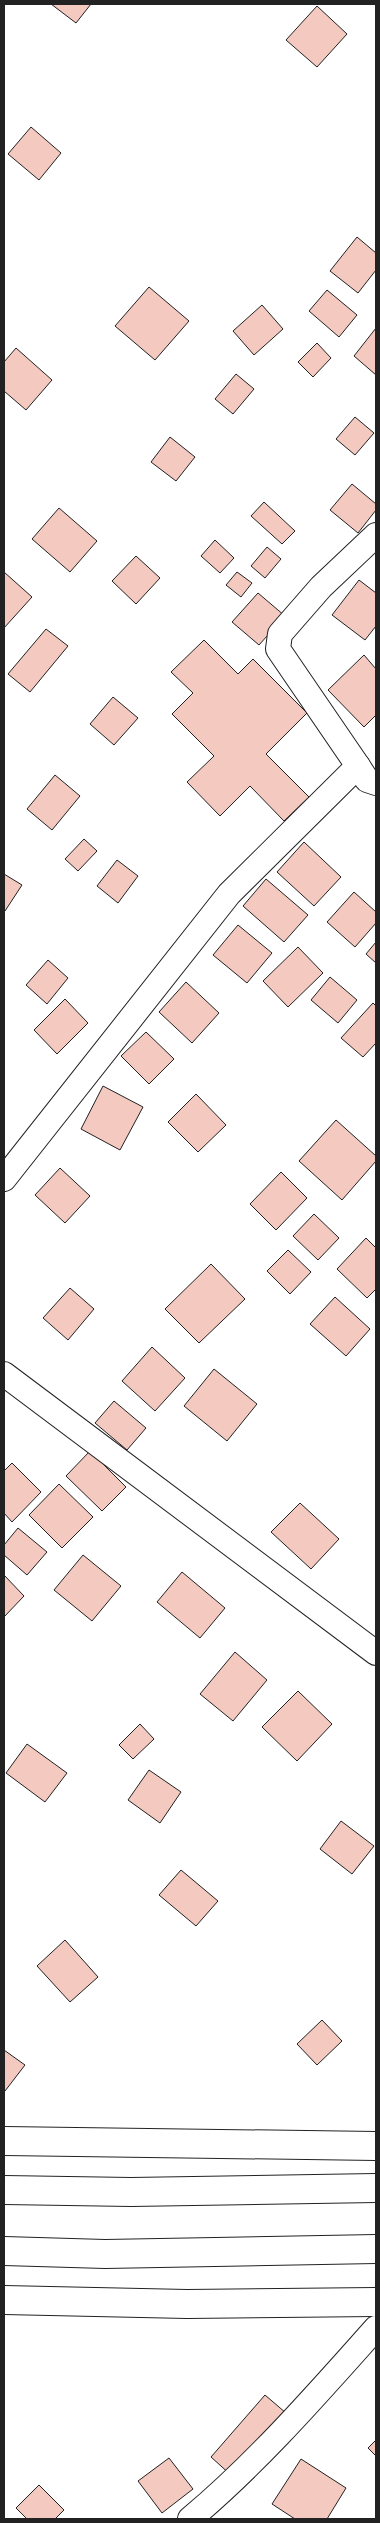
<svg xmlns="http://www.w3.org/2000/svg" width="380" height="2523" font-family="'Alegreya Sans',sans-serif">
	<rect width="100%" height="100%" fill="#fff"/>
	<g fill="#f3c9c0" stroke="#222">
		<polygon points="51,4 91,4 76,23"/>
		<polygon points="317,6 347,34 317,67 286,40"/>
		<polygon points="31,127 61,153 39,180 8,154"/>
		<polygon points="357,237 376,253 376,270 358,293 330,271"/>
		<polygon points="149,287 189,321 155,360 115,326"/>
		<polygon points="327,290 357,315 339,337 309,311"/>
		<polygon points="262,305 283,329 254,355 233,331"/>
		<polygon points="376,328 376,375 354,356"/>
		<polygon points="317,343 331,358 313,377 298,362"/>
		<polygon points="16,348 52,380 26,410 4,391 4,362"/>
		<polygon points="236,374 254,389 233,414 215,399"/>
		<polygon points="355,417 374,433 355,455 336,439"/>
		<polygon points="170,437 195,457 176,481 151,462"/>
		<polygon points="352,484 376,504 376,510 358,533 330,510"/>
		<polygon points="264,502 295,531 282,544 251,516"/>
		<polygon points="59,508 97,541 70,572 32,539"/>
		<polygon points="215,540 234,558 220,573 201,556"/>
		<polygon points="267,547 281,559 265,578 251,566"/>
		<polygon points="136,556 160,578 136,604 112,581"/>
		<polygon points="4,572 32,597 4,628"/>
		<polygon points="237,572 252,583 241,597 226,585"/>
		<polygon points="359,580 376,593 376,626 365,640 332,615"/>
		<polygon points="258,593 285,616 259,645 232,622"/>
		<polygon points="46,629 68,646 30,692 8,674"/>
		<polygon points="204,640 238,674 253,659 307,713 266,754 309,797 284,821 250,786 220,816 187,782 214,756 172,714 193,693 171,672"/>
		<polygon points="364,655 376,669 376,715 364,727 328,690"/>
		<polygon points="113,697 138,718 114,745 90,724"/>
		<polygon points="55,775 80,796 52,830 27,809"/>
		<polygon points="84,839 97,851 78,871 65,859"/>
		<polygon points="304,842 341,877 314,906 277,872"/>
		<polygon points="117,860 138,876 118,903 97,886"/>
		<polygon points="4,874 22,885 5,911 4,910"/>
		<polygon points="266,879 308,915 284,942 243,906"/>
		<polygon points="354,892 376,912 376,923 355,947 327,922"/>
		<polygon points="238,925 272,953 247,983 213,955"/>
		<polygon points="376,942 376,963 366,954"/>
		<polygon points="298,947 323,973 288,1007 263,981"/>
		<polygon points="48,960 68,978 47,1004 26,985"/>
		<polygon points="330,977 357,1000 338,1023 311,1000"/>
		<polygon points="186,982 219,1013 192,1043 159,1012"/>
		<polygon points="65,999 88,1023 57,1054 34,1030"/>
		<polygon points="373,1003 376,1006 376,1043 363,1057 341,1038"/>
		<polygon points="146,1032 174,1059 149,1084 121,1056"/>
		<polygon points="103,1086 143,1107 120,1150 81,1129"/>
		<polygon points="196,1094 226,1125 198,1152 168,1122"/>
		<polygon points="336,1120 376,1156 376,1161 342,1200 299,1161"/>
		<polygon points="60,1168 90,1196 65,1223 35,1195"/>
		<polygon points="281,1172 307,1198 276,1230 250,1204"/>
		<polygon points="314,1214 339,1238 318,1260 293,1236"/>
		<polygon points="366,1238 376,1248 376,1289 367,1298 337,1269"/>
		<polygon points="288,1250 311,1272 290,1294 267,1271"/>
		<polygon points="211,1264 245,1299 199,1343 165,1309"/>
		<polygon points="70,1288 94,1309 68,1340 43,1318"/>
		<polygon points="335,1297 370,1329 346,1356 310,1324"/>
		<polygon points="152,1347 185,1378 155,1411 122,1381"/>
		<polygon points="214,1369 257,1404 227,1441 184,1406"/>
		<polygon points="114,1401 146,1428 127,1450 95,1423"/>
		<polygon points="90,1451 126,1487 102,1511 66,1476"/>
		<polygon points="12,1463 41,1492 12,1522 4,1513 4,1471"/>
		<polygon points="59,1484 93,1517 62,1548 29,1515"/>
		<polygon points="300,1503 339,1539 311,1569 271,1532"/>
		<polygon points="18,1528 47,1552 27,1575 4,1555 4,1545"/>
		<polygon points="83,1555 121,1586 92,1621 54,1590"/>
		<polygon points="182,1572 225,1608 200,1638 157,1602"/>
		<polygon points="4,1575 24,1596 4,1617"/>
		<polygon points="235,1652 267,1680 233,1721 200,1694"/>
		<polygon points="298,1691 332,1724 297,1761 262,1727"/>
		<polygon points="140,1724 154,1739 133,1759 119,1745"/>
		<polygon points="27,1744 67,1773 45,1802 6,1773"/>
		<polygon points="149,1770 181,1792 160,1823 128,1800"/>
		<polygon points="341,1821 374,1846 352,1874 320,1849"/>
		<polygon points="181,1870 218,1901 196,1926 159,1895"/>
		<polygon points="65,1940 98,1977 70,2002 37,1966"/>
		<polygon points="322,2020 342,2041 317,2065 297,2044"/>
		<polygon points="4,2050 25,2065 5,2091 4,2090"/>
		<polygon points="265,2395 286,2413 232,2476 211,2457"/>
		<polygon points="376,2440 376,2456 368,2448"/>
		<polygon points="169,2458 193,2489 162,2513 138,2481"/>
		<polygon points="301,2459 346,2488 327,2519 295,2519 272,2504"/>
		<polygon points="39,2485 64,2510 55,2519 27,2519 16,2508"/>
	</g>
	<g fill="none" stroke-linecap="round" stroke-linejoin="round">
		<defs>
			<g id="street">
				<polyline points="358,766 278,649 280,634 321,587 376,535"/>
				<polyline points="4,1179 229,894 358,766 367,780 376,783"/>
				<polyline points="4,1374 376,1653"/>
				<path d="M190,2519C258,2462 317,2394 376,2328"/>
			</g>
			<g id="secondary">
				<polyline points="4,2141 376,2146"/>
				<polyline points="4,2300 187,2304 376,2302"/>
			</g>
			<g id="highway">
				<polyline points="4,2190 131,2192 376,2188"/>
				<polyline points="4,2251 105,2254 376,2249"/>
			</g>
		</defs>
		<use href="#street" stroke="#222" stroke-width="26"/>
		<use href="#secondary" stroke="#222" stroke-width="30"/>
		<use href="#highway" stroke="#222" stroke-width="30"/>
		<use href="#street" stroke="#fff" stroke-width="24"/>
		<use href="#secondary" stroke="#fff" stroke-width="28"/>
		<use href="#highway" stroke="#fff" stroke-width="28"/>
	</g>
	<rect width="380" height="2523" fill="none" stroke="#222222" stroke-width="10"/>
</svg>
